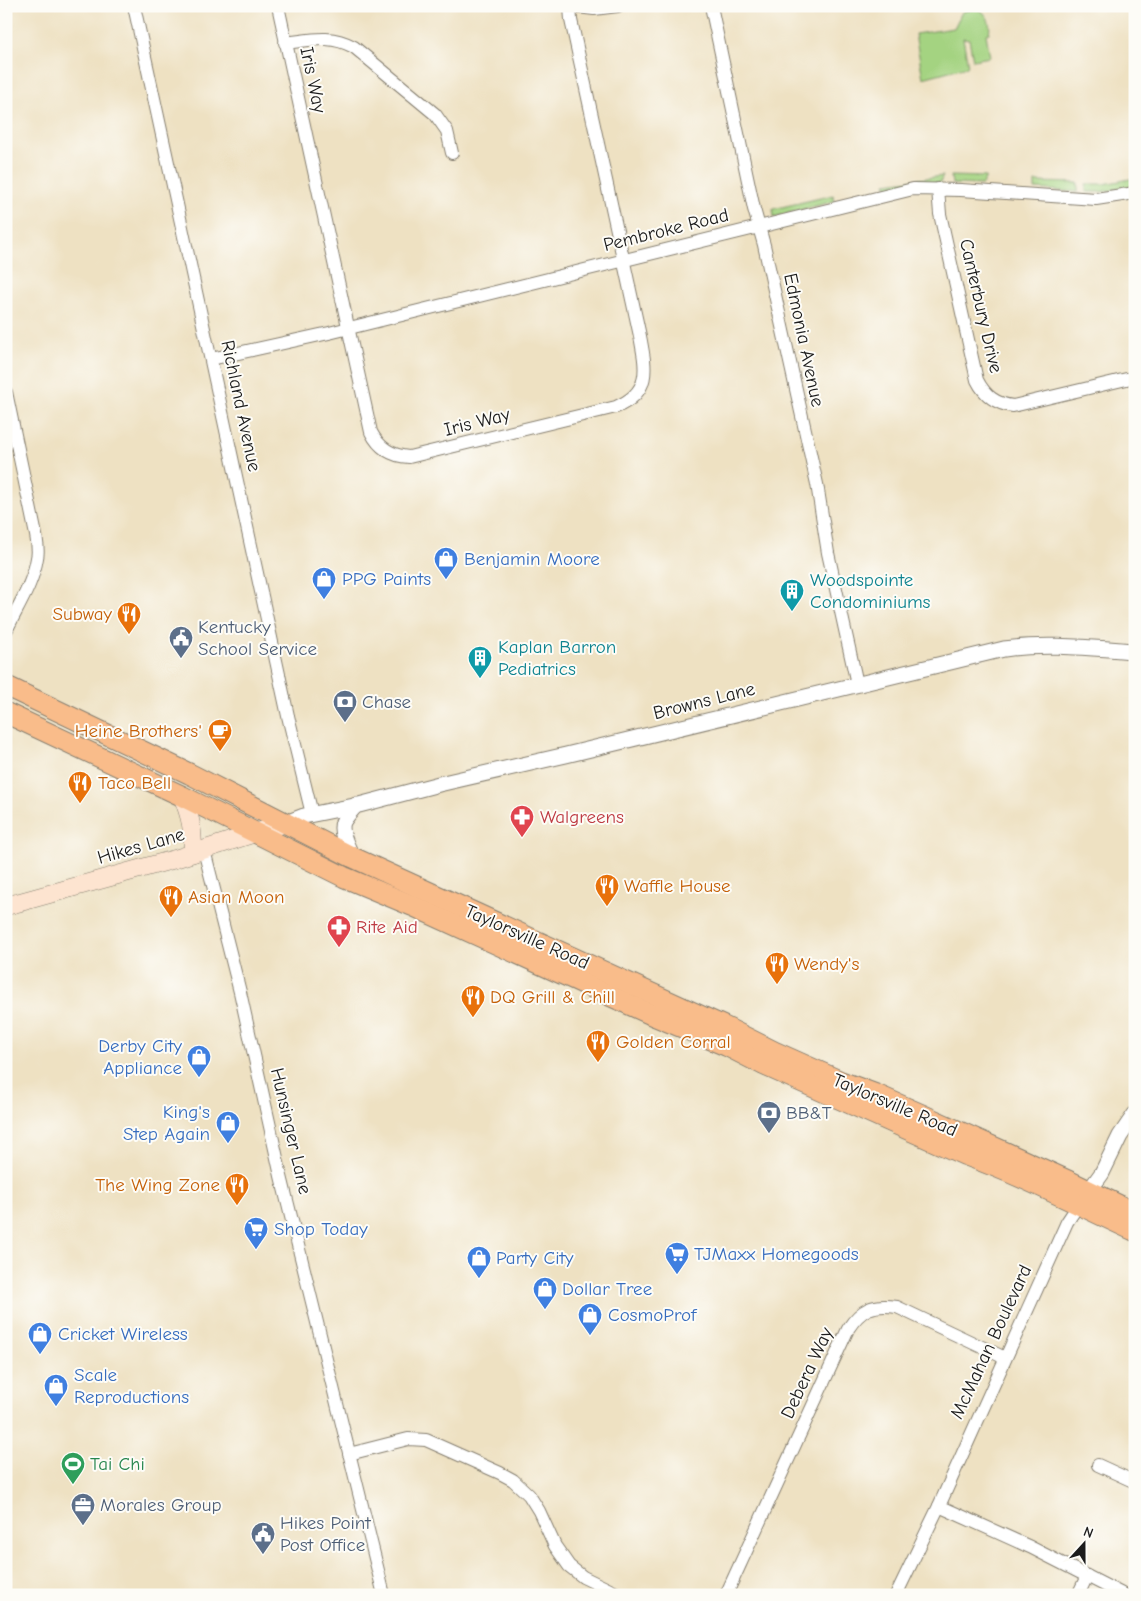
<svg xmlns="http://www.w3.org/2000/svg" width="1141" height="1601" font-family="'Comic Neue',sans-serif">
	<rect width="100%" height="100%" fill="#fdfcf7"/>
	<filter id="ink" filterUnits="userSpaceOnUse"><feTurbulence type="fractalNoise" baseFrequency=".02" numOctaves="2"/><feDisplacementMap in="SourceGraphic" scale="10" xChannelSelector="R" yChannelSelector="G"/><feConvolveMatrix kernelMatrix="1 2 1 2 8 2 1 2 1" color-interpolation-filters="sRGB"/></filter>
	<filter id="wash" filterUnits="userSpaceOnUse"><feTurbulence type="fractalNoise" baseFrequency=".0096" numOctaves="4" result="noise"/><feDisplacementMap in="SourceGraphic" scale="20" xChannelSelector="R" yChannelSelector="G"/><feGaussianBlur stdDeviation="1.12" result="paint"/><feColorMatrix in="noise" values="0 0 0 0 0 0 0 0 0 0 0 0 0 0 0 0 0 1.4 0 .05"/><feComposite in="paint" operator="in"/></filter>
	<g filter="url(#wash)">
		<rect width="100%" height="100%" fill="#eee1c2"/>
		<g fill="#a4d381" stroke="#60784e">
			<path d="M973,9C985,8 992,22 989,33L986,34L990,57L973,60L969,39L963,38L968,66L923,78L915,34L954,28L962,12Z"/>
			<polygon points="943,176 940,183 919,183 887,188 886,183"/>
			<polygon points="951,176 986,177 982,185 952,184"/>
			<polygon points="1135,178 1135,186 1101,192 1086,192 1086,184 1104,184"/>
			<polygon points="1035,182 1078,183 1078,192 1035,189"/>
			<polygon points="833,195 835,201 774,217 773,209"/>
		</g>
	</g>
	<g filter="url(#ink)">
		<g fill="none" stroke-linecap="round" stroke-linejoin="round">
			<defs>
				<g id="minor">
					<polyline points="134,6 288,716 312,814"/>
					<path d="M278,6L371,432C379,448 391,456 409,457L616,407C652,392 646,368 640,336L571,20L570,7"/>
					<polyline points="569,6 594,9 618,6"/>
					<polyline points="711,6 754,209 764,245 817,484 828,553 857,684"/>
					<path d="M285,43C312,40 329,34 354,47L435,114L447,131L452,153"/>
					<path d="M938,189L940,214L977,380C985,396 996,404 1013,406L1135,377"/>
					<polyline points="211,359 329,333 913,189 961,190 1096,199 1135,193"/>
					<path d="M6,392L36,535C37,542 39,551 37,558C33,584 17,608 6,631"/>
					<polyline points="204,850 240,992 281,1176 384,1595"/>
					<polyline points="349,1454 408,1439 426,1440 500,1473 513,1480 529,1495 539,1511 555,1546 569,1566 583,1577 620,1595"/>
					<polyline points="1098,1465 1135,1482"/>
					<polyline points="939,1506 1030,1547 1124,1595"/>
					<path d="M726,1595L848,1329C861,1309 873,1303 897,1307L1005,1358"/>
					<polyline points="896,1595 939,1506 1067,1222 1079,1204"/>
					<polyline points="1078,1595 1087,1576"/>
				</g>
				<g id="tertiary">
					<path d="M286,823L304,816L359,805L439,784L566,755L1004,649C1047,643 1091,648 1135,651"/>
					<path d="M352,857C348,847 339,832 343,822C346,816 352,810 356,805"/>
					<polyline points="1084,1198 1102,1173 1120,1136 1135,1114"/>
				</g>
				<g id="secondary">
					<path d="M182,796C191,817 193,830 193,853"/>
					<polyline points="6,906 175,859 286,823"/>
				</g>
				<g id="primary">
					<polyline points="6,686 190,774 352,857 723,1026 775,1052 840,1081 875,1094 925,1116 1069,1181 1135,1213"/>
					<path d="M6,713L182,796L344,877L413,906L650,1014L727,1046L764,1065L965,1155C1024,1176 1078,1205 1135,1231"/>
				</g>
			</defs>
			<use href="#minor" stroke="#857e6f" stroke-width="14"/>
			<use href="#tertiary" stroke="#857e6f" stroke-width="17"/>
			<use href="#secondary" stroke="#857e6f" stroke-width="19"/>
			<use href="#primary" stroke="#857e6f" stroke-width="22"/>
			<use href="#minor" stroke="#fff" stroke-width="12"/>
			<use href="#tertiary" stroke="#fff" stroke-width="15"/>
			<use href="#secondary" stroke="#fde4d0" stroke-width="18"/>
			<use href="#primary" stroke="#f9bc8a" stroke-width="20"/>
		</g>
	</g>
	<defs>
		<symbol id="shop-pin" viewBox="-11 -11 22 30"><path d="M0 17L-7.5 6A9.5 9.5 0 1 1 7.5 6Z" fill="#3f7fe0" stroke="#fdfcf7"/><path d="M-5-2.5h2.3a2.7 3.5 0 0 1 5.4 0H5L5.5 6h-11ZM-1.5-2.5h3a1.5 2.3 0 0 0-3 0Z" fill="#fff"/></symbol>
		<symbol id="building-pin" viewBox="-11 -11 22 30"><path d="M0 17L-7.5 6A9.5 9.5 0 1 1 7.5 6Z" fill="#0f9aa8" stroke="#fdfcf7"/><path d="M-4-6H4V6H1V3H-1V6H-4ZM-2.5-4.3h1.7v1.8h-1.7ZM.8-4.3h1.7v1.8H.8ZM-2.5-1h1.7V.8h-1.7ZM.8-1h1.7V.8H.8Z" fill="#fff"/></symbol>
		<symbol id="restaurant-pin" viewBox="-11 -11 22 30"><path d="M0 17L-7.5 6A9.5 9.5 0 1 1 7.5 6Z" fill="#e8710a" stroke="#fdfcf7"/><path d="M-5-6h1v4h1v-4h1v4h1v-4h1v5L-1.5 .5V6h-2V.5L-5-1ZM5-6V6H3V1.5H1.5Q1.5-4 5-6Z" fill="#fff"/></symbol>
		<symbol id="civic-pin" viewBox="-11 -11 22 30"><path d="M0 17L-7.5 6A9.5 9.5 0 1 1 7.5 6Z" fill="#5c6f8a" stroke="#fdfcf7"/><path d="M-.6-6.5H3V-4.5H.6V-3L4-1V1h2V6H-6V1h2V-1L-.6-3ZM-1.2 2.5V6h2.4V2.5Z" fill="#fff"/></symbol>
		<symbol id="bank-pin" viewBox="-11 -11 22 30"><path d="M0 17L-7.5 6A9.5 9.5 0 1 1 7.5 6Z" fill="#5c6f8a" stroke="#fdfcf7"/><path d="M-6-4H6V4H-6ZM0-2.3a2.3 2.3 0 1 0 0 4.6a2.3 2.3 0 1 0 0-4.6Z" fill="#fff"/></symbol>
		<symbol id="cafe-pin" viewBox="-11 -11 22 30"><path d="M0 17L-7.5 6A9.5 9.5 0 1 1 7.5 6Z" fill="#e8710a" stroke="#fdfcf7"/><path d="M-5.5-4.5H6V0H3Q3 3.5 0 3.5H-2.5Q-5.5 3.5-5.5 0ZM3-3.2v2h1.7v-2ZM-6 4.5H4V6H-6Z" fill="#fff"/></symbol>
		<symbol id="pharmacy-pin" viewBox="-11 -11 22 30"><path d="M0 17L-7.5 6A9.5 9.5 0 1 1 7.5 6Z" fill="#e0444e" stroke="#fdfcf7"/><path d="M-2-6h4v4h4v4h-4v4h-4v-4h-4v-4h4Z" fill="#fff"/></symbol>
		<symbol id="supermarket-pin" viewBox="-11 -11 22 30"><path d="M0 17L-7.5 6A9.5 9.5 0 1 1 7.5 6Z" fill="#3f7fe0" stroke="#fdfcf7"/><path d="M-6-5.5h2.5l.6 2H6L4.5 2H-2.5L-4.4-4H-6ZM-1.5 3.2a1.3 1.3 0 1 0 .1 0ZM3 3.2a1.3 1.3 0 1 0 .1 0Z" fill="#fff"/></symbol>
		<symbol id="stadium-pin" viewBox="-11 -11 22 30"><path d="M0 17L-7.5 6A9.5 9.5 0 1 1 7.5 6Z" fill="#2e9e5b" stroke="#fdfcf7"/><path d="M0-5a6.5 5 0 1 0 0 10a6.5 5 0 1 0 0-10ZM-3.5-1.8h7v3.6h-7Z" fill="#fff"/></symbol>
		<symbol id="office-pin" viewBox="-11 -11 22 30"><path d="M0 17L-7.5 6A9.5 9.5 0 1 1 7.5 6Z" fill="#5c6f8a" stroke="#fdfcf7"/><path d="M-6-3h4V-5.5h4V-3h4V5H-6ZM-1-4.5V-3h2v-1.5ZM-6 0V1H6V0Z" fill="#fff"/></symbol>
	</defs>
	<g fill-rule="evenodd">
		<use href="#shop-pin" x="432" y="545" width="28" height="38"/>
		<use href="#shop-pin" x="310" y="565" width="28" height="38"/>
		<use href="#building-pin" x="778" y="577" width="28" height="38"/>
		<use href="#restaurant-pin" x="115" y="600" width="28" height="38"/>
		<use href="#civic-pin" x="167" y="624" width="28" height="38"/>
		<use href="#building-pin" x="466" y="644" width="28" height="38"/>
		<use href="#bank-pin" x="331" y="688" width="28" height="38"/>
		<use href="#cafe-pin" x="206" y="717" width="28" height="38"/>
		<use href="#restaurant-pin" x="66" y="769" width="28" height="38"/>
		<use href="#pharmacy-pin" x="508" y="803" width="28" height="38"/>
		<use href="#restaurant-pin" x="593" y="872" width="28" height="38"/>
		<use href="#restaurant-pin" x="157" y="883" width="28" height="38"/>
		<use href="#pharmacy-pin" x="325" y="913" width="28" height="38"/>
		<use href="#restaurant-pin" x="763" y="950" width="28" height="38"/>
		<use href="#restaurant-pin" x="459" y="983" width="28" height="38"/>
		<use href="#restaurant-pin" x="584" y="1028" width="28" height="38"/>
		<use href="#shop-pin" x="185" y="1043" width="28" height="38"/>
		<use href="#bank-pin" x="755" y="1099" width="28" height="38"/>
		<use href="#shop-pin" x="214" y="1109" width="28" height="38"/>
		<use href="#restaurant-pin" x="223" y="1171" width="28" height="38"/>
		<use href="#supermarket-pin" x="242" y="1215" width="28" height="38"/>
		<use href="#supermarket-pin" x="663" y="1240" width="28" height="38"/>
		<use href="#shop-pin" x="465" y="1244" width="28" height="38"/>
		<use href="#shop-pin" x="531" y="1275" width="28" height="38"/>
		<use href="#shop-pin" x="576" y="1301" width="28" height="38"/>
		<use href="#shop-pin" x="26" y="1320" width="28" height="38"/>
		<use href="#shop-pin" x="42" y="1372" width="28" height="38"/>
		<use href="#stadium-pin" x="59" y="1450" width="28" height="38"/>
		<use href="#office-pin" x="69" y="1491" width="28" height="38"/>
		<use href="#civic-pin" x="249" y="1520" width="28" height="38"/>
	</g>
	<g text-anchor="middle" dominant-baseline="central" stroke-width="4" stroke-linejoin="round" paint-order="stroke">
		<g font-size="19" fill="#1c1c1c" stroke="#fdfcf7">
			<text transform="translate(313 80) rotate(78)">Iris Way</text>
			<text transform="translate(666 230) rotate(-14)">Pembroke Road</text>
			<text transform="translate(981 306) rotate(77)">Canterbury Drive</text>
			<text transform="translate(804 340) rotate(78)">Edmonia Avenue</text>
			<text transform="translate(241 406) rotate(78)">Richland Avenue</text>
			<text transform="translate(477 422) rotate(-14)">Iris Way</text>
			<text transform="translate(704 701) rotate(-14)">Browns Lane</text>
			<text transform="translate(141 846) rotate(-16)">Hikes Lane</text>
			<text transform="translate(527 937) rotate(24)">Taylorsville Road</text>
			<text transform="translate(895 1105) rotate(23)">Taylorsville Road</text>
			<text transform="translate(291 1131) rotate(77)">Hunsinger Lane</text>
			<text transform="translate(991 1342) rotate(-65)">McMahan Boulevard</text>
			<text transform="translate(807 1373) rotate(-65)">Debera Way</text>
		</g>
		<g font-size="19" fill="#366cbe" stroke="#fdfcf7" text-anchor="start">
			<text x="464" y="559">Benjamin Moore</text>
			<text x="342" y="579">PPG Paints</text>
			<text x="182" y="1046" text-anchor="end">Derby City<tspan x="182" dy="22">Appliance</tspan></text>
			<text x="210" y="1112" text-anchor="end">King's<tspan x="210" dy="22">Step Again</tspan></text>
			<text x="274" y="1229">Shop Today</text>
			<text x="694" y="1254">TJMaxx Homegoods</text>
			<text x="496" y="1258">Party City</text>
			<text x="562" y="1289">Dollar Tree</text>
			<text x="608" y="1315">CosmoProf</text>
			<text x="58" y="1334">Cricket Wireless</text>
			<text x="74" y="1375">Scale<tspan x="74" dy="22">Reproductions</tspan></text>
		</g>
		<g font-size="19" fill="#0d838f" stroke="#fdfcf7" text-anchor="start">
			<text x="810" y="580">Woodspointe<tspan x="810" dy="22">Condominiums</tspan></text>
			<text x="498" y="647">Kaplan Barron<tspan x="498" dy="22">Pediatrics</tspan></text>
		</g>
		<g font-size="19" fill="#c56008" stroke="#fdfcf7" text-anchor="start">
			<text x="112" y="614" text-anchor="end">Subway</text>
			<text x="202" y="731" text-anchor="end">Heine Brothers'</text>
			<text x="98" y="783">Taco Bell</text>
			<text x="624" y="886">Waffle House</text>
			<text x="188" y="897">Asian Moon</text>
			<text x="794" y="964">Wendy's</text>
			<text x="490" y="997">DQ Grill &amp; Chill</text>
			<text x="616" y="1042">Golden Corral</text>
			<text x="220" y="1185" text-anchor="end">The Wing Zone</text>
		</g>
		<g font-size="19" fill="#4e5e75" stroke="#fdfcf7" text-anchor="start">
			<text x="198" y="627">Kentucky<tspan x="198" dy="22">School Service</tspan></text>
			<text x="362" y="702">Chase</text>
			<text x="786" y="1113">BB&amp;T</text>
			<text x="100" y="1505">Morales Group</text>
			<text x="280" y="1523">Hikes Point<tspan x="280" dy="22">Post Office</tspan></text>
		</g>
		<g font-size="19" fill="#be3a42" stroke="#fdfcf7" text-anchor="start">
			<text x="540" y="817">Walgreens</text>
			<text x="356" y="927">Rite Aid</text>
		</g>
		<g font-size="19" fill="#27864d" stroke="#fdfcf7" text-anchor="start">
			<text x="90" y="1464">Tai Chi</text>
		</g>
	</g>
	<rect width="1141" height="1601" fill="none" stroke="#fdfcf7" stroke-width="25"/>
	<g transform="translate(1084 1544) rotate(21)" stroke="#fdfcf7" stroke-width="4" paint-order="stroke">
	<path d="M0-4L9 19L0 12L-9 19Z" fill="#1c1c1c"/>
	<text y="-8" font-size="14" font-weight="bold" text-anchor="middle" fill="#1c1c1c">N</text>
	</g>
</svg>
